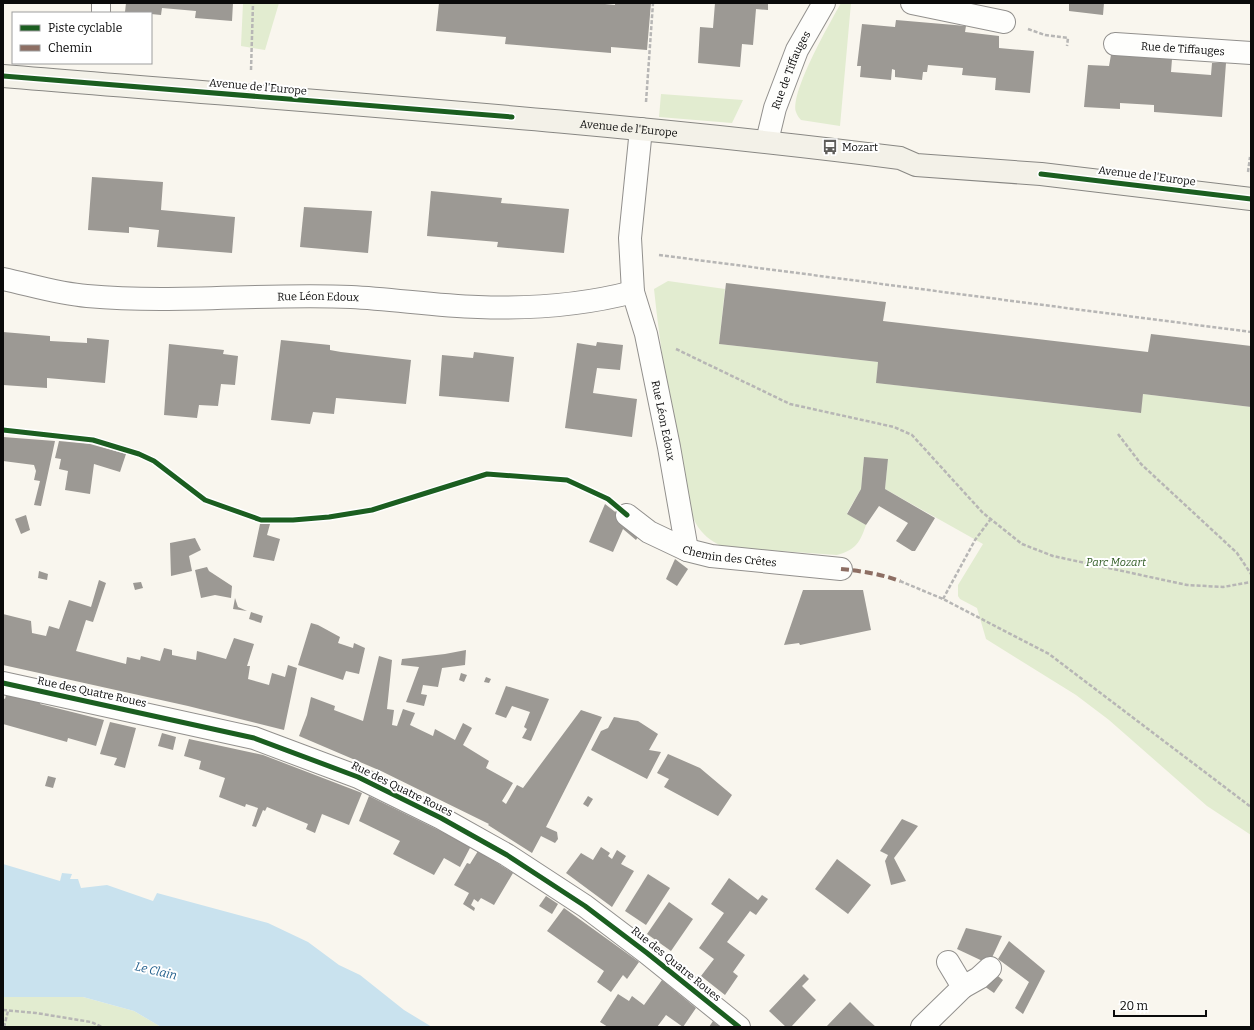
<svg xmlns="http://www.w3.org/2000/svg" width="1254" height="1030" font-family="Bitter,serif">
	<rect width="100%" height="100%" fill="#f9f6ee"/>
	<g fill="#e2ecd0">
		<polygon points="243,3 279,3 265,50 241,46"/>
		<path d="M841,3H851L840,126L801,120C799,118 797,115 796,112C790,92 830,23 841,3Z"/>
		<polygon points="661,94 743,100 732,123 659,117"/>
		<path d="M668,281L725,289L719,344L878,362L877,383L1140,413L1143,394L1251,407V835L1207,806L1109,720L1076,695L986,639L977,608L960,599L958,596V585L983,544L885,489L888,459L864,458L861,489L847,513L866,525C860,542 856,550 837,555L724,547C714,543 705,537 698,527C686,508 684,482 680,460C669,403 660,346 654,289Z"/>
		<polygon points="3,997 83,997 134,1011 161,1027 3,1027"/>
	</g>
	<polygon fill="#c9e2ee" points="3,864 60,881 62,873 72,874 70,879 78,879 81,888 107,885 153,901 157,893 268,923 308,942 339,965 360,975 404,1010 432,1027 161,1027 134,1011 83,997 3,997"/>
	<g fill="#9c9994">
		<polygon points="126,3 233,3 232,21 195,18 196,11 162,8 161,15 151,14 151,13 125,12"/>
		<polygon points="439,3 595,3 615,5 615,3 651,3 647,50 611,47 611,53 575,50 505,44 506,37 436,31"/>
		<polygon points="715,3 768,3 768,10 756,9 753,45 742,44 740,67 698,63 700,27 713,28"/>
		<polygon points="1069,3 1104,3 1103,15 1069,11"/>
		<polygon points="896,20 966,26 965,32 999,36 999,48 1034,51 1030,93 995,90 996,78 962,75 963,68 928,65 927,72 923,72 922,80 895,77 895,70 892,69 891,80 860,77 861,66 857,66 862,24 895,27"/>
		<polygon points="1111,55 1172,59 1171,72 1211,75 1212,63 1226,63 1222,117 1154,112 1154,105 1120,103 1120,109 1084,107 1088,65 1109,66"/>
		<polygon points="92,177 163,182 161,210 235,217 232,253 157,247 159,230 129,227 129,233 88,230"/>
		<polygon points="431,191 502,198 501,203 569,209 564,253 497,247 498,242 427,236"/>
		<polygon points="304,207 372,211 368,253 300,247"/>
		<polygon points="726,283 886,302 883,321 1148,352 1151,334 1251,346 1251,407 1143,394 1141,413 876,383 878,362 719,344"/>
		<polygon points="3,332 50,336 50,341 87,343 87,338 109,340 105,383 47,378 47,388 3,385"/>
		<polygon points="281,340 330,345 330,350 341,352 411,360 406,404 336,398 334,414 313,412 310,424 271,420"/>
		<polygon points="597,342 623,345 620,370 597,368 593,393 637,399 632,437 565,428 577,343 596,346"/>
		<polygon points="169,344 224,350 223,354 238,356 235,385 221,384 218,406 199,405 197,418 164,415"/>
		<polygon points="474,352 514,357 509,402 439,396 442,355 473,358"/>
		<polygon points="3,437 55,441 41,506 34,505 40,481 34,480 36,471 34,465 3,461"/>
		<polygon points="59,441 90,444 126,454 120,472 94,464 90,494 65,490 68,471 59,469 61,459 55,458"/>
		<polygon points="864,457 888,459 885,489 935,518 915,551 912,551 896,541 908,523 879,506 866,525 847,514 861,489"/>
		<polygon points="605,504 641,532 636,540 623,529 613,552 589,542"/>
		<polygon points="26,515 30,530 21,534 15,519"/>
		<polygon points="260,524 270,524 267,535 280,539 274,561 253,557"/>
		<polygon points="195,538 201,550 189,556 192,571 171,576 170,543"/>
		<polygon points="675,559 688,569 677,586 666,579"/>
		<polygon points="207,567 209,571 232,586 231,598 215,595 201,598 195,570"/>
		<polygon points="39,571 48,574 47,580 38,578"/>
		<polygon points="99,580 106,583 93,622 86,620 76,651 126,664 127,657 140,660 141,656 160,661 164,648 172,650 172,655 196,660 197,651 226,659 234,638 254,644 247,666 250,666 248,679 269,685 272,673 285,677 288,665 297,668 284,730 188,706 3,665 3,614 31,621 32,633 46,636 49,626 59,629 69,600 91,607"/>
		<polygon points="141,582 143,588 135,590 133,583"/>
		<polygon points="803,590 863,590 871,630 800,645 799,643 784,645"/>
		<polygon points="235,598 238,607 247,611 233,609"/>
		<polygon points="251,612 263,616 261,623 249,619"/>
		<polygon points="311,623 318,625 340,637 338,643 353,648 354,643 365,648 359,674 346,671 343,680 298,665"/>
		<polygon points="466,650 465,665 442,668 438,687 423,685 421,694 427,695 424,706 406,702 419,667 401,665 402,659 445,654"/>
		<polygon points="379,656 392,660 387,709 394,710 392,725 397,726 403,709 415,713 410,725 433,736 435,729 455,740 463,723 472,728 463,745 489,761 486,768 513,783 502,801 506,804 517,785 523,788 581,710 602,717 546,827 557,832 558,839 555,843 541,836 532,853 488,825 489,824 381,771 299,736 307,715 311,697 335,706 334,710 363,721"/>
		<polygon points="461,673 467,675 464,682 459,680"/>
		<polygon points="486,677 491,679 489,683 484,682"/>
		<polygon points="506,686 549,699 531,741 522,738 527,729 524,727 530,712 512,706 506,718 495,714"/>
		<polygon points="6,695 41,701 40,704 104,720 96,746 68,738 67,742 3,724 3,698 5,699"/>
		<polygon points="614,717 638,721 658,734 649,750 661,752 647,779 591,750 601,731 608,728"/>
		<polygon points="110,722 136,728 125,768 114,765 117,758 100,754"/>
		<polygon points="162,733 176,737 173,750 158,746"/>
		<polygon points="189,739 263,755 362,793 349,825 322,814 315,833 306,829 308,824 267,807 265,811 263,810 256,827 252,826 258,808 246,804 245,807 219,797 225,778 199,769 201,761 184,756"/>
		<polygon points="668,754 700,768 732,795 718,816 664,787 669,779 657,773"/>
		<polygon points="48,776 56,778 53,788 45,786"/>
		<polygon points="369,796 471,846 460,867 444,858 434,875 393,854 400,841 359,821"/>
		<polygon points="588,796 593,799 588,807 583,804"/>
		<polygon points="902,819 918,826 894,858 906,881 891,885 885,861 888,855 880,851"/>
		<polygon points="601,847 610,853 608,856 612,859 617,850 626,856 621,864 634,871 612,907 566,873 581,853 593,860"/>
		<polygon points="478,851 513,873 494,905 481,898 478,902 474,899 471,905 475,908 474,911 463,904 469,893 454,885 467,863 470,864"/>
		<polygon points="837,859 871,885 848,914 815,889"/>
		<polygon points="648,874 670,888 646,925 625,911"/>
		<polygon points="729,878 758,900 762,895 768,899 756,915 750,911 727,942 745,955 733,972 738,976 725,995 701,976 714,959 699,948 724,913 711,904"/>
		<polygon points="546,896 558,904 552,914 539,906"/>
		<polygon points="669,902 693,919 671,951 647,934"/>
		<polygon points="564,908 639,962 627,979 623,975 611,992 597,982 604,971 547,931"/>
		<polygon points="966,928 1002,936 989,964 957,949"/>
		<polygon points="1009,941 1045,971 1023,1014 1015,1008 1029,982 998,959"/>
		<polygon points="990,970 1003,980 994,993 981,984"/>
		<polygon points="804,974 809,979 802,986 816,1000 791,1027 786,1027 769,1011"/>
		<polygon points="662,980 696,1008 683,1027 666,1015 657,1027 608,1027 600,1022 618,994 629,1001 632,996 644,1005"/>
		<polygon points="850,1002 867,1019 876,1027 826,1027"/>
		<polygon points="713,1021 720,1027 709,1027"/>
	</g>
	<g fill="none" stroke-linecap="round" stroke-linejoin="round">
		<defs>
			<polyline id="service" points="101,13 101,3"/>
			<g id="minor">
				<polyline points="912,3 1004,22"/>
				<path id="s1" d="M1115,44L1251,53"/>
				<path id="s2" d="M641,129L630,238L633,292L646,334L669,447L687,550"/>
				<path id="s3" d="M767,141L775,108L797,50L824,3"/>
				<path id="s4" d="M3,279C31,285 59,294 87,296C175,304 263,293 351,297C393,299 436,306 478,307C529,309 583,305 633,292"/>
				<path id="s5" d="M627,515L649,532L687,550L711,556L841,569"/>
				<polyline points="3,683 254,738 358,777 441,818 507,855 585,906 647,953 739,1027"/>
				<polyline points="963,987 979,978 990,968"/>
				<polyline points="922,1027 963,987 948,962"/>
			</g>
			<g id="secondary">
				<path id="s6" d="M3,76C302,101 602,120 900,158L916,165L1041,174L1251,199"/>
			</g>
		</defs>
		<use href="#service" stroke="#92908d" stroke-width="20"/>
		<use href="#minor" stroke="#92908d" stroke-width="24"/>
		<use href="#secondary" stroke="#888783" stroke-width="24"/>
		<g stroke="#b7b6b5" stroke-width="2.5" stroke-dasharray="4 2" stroke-linecap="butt">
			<polyline points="1028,29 1045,35 1068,38 1067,46"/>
			<polyline points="251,70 253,3"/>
			<polyline points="646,102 653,3"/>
			<polyline points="1248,172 1250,157"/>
			<polyline points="659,255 1251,332"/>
			<polyline points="676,349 790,404 894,427 912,435 983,513 1022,544 1053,556 1187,585 1223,587 1251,582"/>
			<polyline points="1118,434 1141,464 1237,553 1251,574"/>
			<polyline points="900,581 943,599 1049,654 1251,807"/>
			<polyline points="943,599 975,540 990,520"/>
			<polyline points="3,1010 36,1013 91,1022 102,1027"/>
			<polyline points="4,1027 8,1011"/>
		</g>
		<use href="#service" stroke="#fefefc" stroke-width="18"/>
		<use href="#minor" stroke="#fefefc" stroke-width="22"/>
		<use href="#secondary" stroke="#f3f1e8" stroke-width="22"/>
		<path stroke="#8d6e63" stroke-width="4" stroke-dasharray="8 4" stroke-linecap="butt" d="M841,569C861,571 881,574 900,581"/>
		<defs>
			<g id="cycleway">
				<polyline points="3,76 512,117"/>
				<polyline points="1041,174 1251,199"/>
				<polyline points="3,430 93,440 139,454 154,461 205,500 261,520 293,520 329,517 372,510 487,474 567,480 608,499 627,515"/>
				<polyline points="3,683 254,738 358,777 441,818 507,855 585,906 647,953 739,1027"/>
			</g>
		</defs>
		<use href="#cycleway" stroke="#fff" stroke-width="8"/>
		<use href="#cycleway" stroke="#1b5e20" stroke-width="5"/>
	</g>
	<defs>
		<symbol id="bus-bare" viewBox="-9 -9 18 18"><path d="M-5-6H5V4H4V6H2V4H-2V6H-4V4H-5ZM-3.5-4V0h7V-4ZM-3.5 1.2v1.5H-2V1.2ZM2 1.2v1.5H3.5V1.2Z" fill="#5e5d5a" stroke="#fff" stroke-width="2.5" paint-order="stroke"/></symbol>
	</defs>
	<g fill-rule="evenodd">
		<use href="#bus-bare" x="819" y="136" width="22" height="22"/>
	</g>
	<g text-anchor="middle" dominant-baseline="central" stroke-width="4" stroke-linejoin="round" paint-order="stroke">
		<g font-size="11" fill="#0a0a0a" stroke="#fff">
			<text stroke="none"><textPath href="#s1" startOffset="68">Rue de Tiffauges</textPath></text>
			<text stroke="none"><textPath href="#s3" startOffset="75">Rue de Tiffauges</textPath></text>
			<text transform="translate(258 87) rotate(5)">Avenue de l'Europe</text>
			<text stroke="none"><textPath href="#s6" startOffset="628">Avenue de l'Europe</textPath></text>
			<text transform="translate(1147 176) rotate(7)">Avenue de l'Europe</text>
			<text stroke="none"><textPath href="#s4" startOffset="317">Rue Léon Edoux</textPath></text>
			<text stroke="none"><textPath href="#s2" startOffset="296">Rue Léon Edoux</textPath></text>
			<text stroke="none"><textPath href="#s5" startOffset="113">Chemin des Crêtes</textPath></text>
			<text transform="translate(92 692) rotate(12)">Rue des Quatre Roues</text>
			<text transform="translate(402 789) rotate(26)">Rue des Quatre Roues</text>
			<text transform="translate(676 964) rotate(39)">Rue des Quatre Roues</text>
		</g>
		<g font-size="11" fill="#0a0a0a" stroke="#fff" text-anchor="start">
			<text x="842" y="147">Mozart</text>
		</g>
		<g font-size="11" font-style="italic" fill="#2f5a23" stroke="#fff">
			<text x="1116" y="562">Parc Mozart</text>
		</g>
		<g font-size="12" font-style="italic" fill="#23608d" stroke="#fff">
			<text transform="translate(156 971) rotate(13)">Le Clain</text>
		</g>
	</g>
	<rect width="1254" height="1030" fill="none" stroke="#0a0a0a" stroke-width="8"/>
	<rect x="12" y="12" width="140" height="52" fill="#ffffff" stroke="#9d9d9d"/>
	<rect x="20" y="25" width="20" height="6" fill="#1b5e20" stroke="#9d9d9d"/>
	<text x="48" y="32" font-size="12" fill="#0a0a0a">Piste cyclable</text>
	<rect x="20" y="45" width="20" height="6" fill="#8d6e63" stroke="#9d9d9d"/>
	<text x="48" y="52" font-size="12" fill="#0a0a0a">Chemin</text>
	<path d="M1114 1010v6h92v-6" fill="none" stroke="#0a0a0a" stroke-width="2"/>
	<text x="1120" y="1010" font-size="12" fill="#0a0a0a" stroke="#ffffff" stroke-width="3" paint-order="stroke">20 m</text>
</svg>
